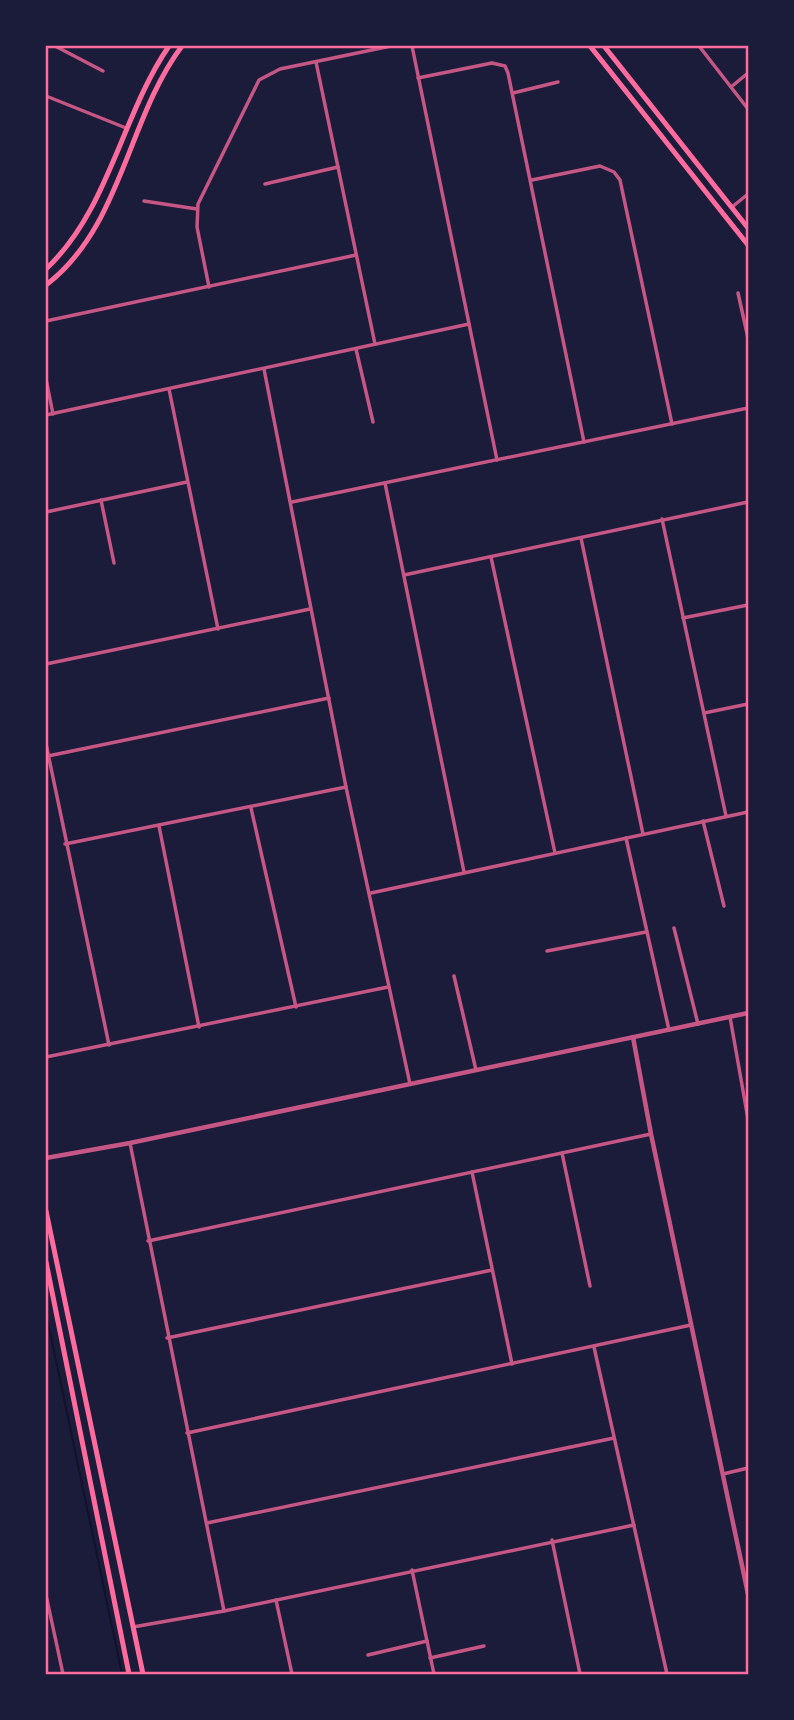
<svg xmlns="http://www.w3.org/2000/svg" width="794" height="1720" font-family="'Space Grotesk',sans-serif">
	<rect width="100%" height="100%" fill="#1b1b3a"/>
	<g fill="none" stroke-linecap="round" stroke-linejoin="round">
		<polyline stroke="#12122b" stroke-width="2" points="46,1313 122,1674"/>
		<g stroke="#c65784" stroke-width="3.5">
			<polyline points="55,46 103,71"/>
			<polyline points="412,46 497,460"/>
			<polyline points="699,46 748,109"/>
			<polyline points="316,62 375,344"/>
			<polyline points="418,78 492,63 505,66 508,73 584,442"/>
			<polyline points="731,87 748,73"/>
			<polyline points="513,93 558,82"/>
			<polyline points="46,96 126,128"/>
			<polyline points="532,180 600,166 614,172 620,180 672,424"/>
			<polyline points="265,184 338,167"/>
			<polyline points="144,201 197,209"/>
			<polyline points="732,207 748,194"/>
			<polyline points="209,287 197,227 198,204 259,80 280,69 391,46"/>
			<polyline points="738,293 748,338"/>
			<polyline points="46,321 356,255"/>
			<polyline points="356,349 373,422"/>
			<polyline points="264,369 346,787 410,1084"/>
			<polyline points="46,379 53,414"/>
			<polyline points="169,389 218,629"/>
			<polyline points="46,415 469,324"/>
			<polyline points="385,483 464,872"/>
			<polyline points="101,500 114,563"/>
			<polyline points="292,502 748,408"/>
			<polyline points="46,512 187,482"/>
			<polyline points="662,519 726,816"/>
			<polyline points="581,538 643,834"/>
			<polyline points="491,557 555,853"/>
			<polyline points="404,575 748,502"/>
			<polyline points="683,618 748,605"/>
			<polyline points="46,664 310,609"/>
			<polyline points="704,713 748,704"/>
			<polyline points="46,744 109,1045"/>
			<polyline points="48,756 329,698"/>
			<polyline points="251,808 296,1007"/>
			<polyline points="703,821 724,906"/>
			<polyline points="159,826 199,1027"/>
			<polyline points="626,838 669,1030"/>
			<polyline points="65,844 346,787"/>
			<polyline points="371,893 748,812"/>
			<polyline points="674,928 698,1024"/>
			<polyline points="547,951 646,932"/>
			<polyline points="454,976 476,1070"/>
			<polyline points="730,1017 748,1119"/>
			<polyline points="46,1057 388,987"/>
			<polyline points="130,1143 224,1611"/>
			<polyline points="562,1153 590,1286"/>
			<polyline points="472,1172 512,1364"/>
			<polyline points="148,1241 651,1134"/>
			<polyline points="167,1338 492,1270"/>
			<polyline points="594,1347 667,1674"/>
			<polyline points="187,1433 691,1325"/>
			<polyline points="723,1474 748,1468"/>
			<polyline points="207,1523 614,1438"/>
			<polyline points="552,1540 580,1674"/>
			<polyline points="412,1570 434,1674"/>
			<polyline points="46,1595 63,1674"/>
			<polyline points="276,1600 292,1674"/>
			<polyline points="133,1627 224,1611 634,1525"/>
			<polyline points="368,1655 427,1641"/>
			<polyline points="430,1658 484,1646"/>
			<polyline points="354,1674 358,1674"/>
		</g>
		<g stroke="#c65784" stroke-width="4.5">
			<polyline points="633,1037 651,1134 748,1594"/>
			<polyline points="46,1158 130,1143 748,1013"/>
		</g>
		<g stroke="#ff6b9d" stroke-width="5">
			<polyline points="46,1211 143,1674"/>
			<polyline points="46,1262 129,1674"/>
		</g>
		<g stroke="#ff6b9d" stroke-width="5">
			<polyline points="590,46 748,245"/>
			<polyline points="604,46 748,228"/>
			<path d="M46,269C109,210 121,116 169,46"/>
			<path d="M46,285C122,227 127,119 182,46"/>
		</g>
	</g>
	<rect width="794" height="1720" fill="none" stroke="#1b1b3a" stroke-width="94"/>
	<rect x="47" y="47" width="700" height="1626" fill="none" stroke="#ff6b9d" stroke-width="2.5"/>
</svg>
